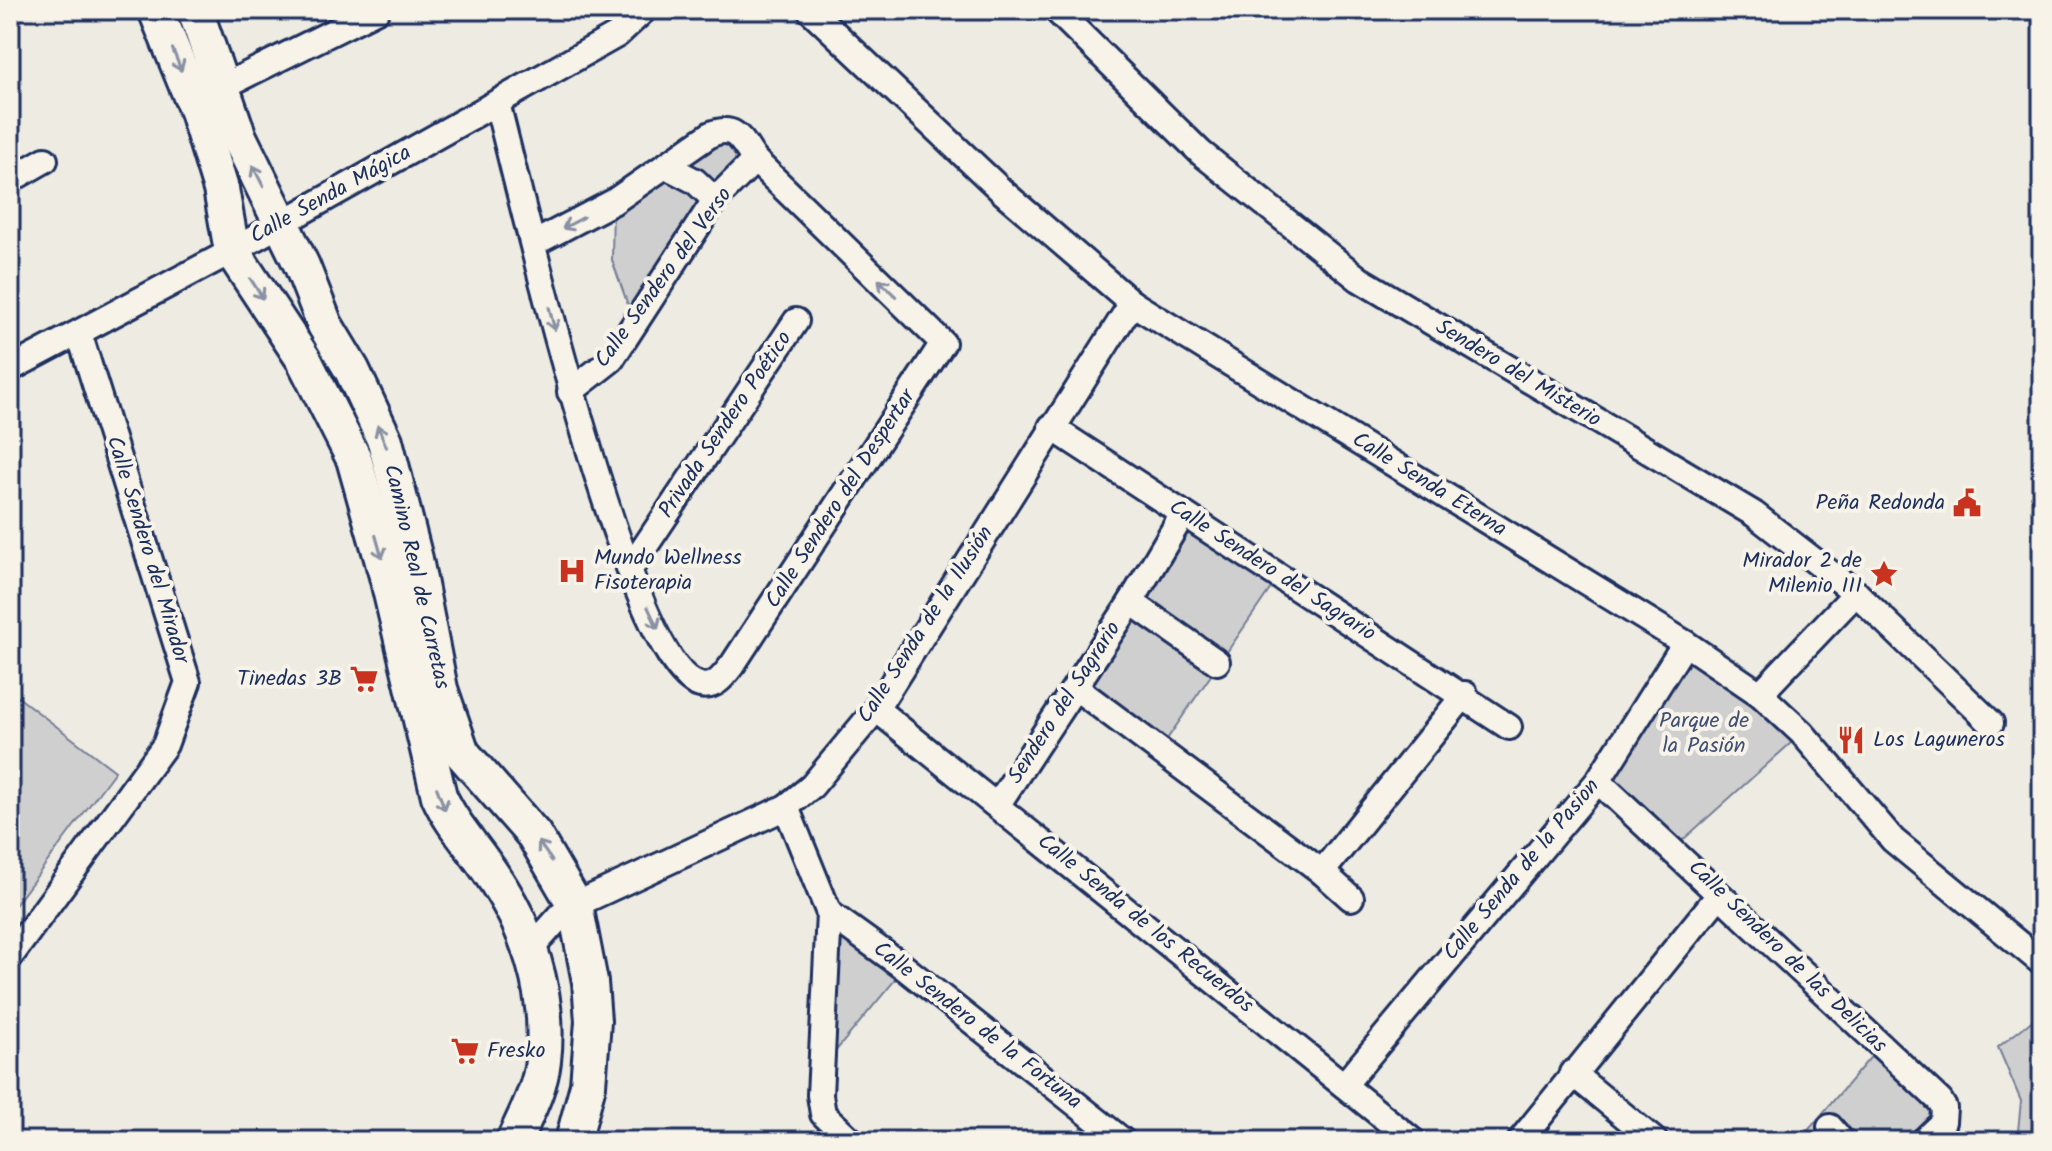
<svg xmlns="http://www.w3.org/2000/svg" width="2052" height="1151" font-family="Kalam,sans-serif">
	<rect width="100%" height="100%" fill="#eeebe2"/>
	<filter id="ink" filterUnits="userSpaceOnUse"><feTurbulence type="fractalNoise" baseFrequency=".0125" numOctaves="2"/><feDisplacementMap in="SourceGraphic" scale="16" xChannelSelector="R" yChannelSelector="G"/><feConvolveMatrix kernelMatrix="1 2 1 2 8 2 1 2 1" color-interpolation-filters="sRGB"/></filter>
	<g filter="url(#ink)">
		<g fill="#cfcfcf" stroke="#757f96" stroke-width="2">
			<polygon points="711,134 755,160 634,322 612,260 613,202"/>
			<polygon points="1182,526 1273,585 1163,745 1084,684"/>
			<polygon points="1685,643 1802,733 1674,848 1598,781"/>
			<polygon points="10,691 115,771 10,912"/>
			<polygon points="829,913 905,968 824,1065"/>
			<polygon points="2042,1013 2042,1141 2017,1141 2021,1101 1998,1047"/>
			<polygon points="1880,1046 1940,1101 1923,1141 1799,1141"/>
			<polygon points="1091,1116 1123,1141 1072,1141"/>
		</g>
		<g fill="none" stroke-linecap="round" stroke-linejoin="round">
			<defs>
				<g id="street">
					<polyline points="810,10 1004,193 1132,303 1685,643 1760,694 1802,733 1893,840 2042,963"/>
					<polyline points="1056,10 1201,153 1359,279 1754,514 1856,593 1991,723"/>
					<polyline points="220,88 377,10"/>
					<path d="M497,103C519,187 628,666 700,685C716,689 725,674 733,664L943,343L755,160C741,141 737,124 711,134L613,202L533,244"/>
					<polyline points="666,166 695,181 715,200"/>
					<polyline points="10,180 45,160"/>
					<polyline points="10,369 232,251 617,35 644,10"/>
					<polyline points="570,392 611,360 715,200 755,160"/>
					<polyline points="1051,427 1509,727"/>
					<polyline points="630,569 796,321"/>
					<polyline points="1131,602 1217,662"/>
					<polyline points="1076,688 1322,872 1351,898"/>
					<polyline points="1760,694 1856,593"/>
					<polyline points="876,709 1413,1141"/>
					<polyline points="1598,781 1940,1101 1944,1108 1943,1122 1923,1141"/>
					<polyline points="998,804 1131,602 1183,514"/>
					<polyline points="786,807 829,913 820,1095 823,1114 852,1141"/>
					<polyline points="1322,872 1465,694"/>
					<polyline points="829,913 905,968 1123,1141"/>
					<polyline points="531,949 562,914 575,905 786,807 812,786 876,709 1132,303"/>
					<polyline points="10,957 165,745 188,682 79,333"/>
					<polyline points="1572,1073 1655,1141"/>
					<polyline points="1344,1085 1598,781 1685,643"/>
					<polyline points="1830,1127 1842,1141"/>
					<polyline points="1520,1141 1719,895"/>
				</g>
				<g id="secondary">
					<path d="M156,10L197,111L221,189L232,251L304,360L354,459L387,576L439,796C452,825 473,846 490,872C528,926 551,994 543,1061C540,1089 525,1116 514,1141"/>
					<polyline points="195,10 239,137 302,266 325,325 352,370 385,441 415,559 440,689 462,753 534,835 575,905 590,982 593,1021 588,1085 573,1141"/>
				</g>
			</defs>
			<use href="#street" stroke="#1b2f5e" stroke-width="30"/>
			<use href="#secondary" stroke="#1b2f5e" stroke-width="40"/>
			<use href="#street" stroke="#f7f3e8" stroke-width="24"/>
			<use href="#secondary" stroke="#f7f3e8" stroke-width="34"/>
		</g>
		<defs><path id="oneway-shaft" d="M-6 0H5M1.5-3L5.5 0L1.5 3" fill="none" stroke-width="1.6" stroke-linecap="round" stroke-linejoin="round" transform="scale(2)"/></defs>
		<g stroke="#8991a3">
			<use href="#oneway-shaft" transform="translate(177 60) rotate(68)"/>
			<use href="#oneway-shaft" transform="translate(258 176) rotate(-117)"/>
			<use href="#oneway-shaft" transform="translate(573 223) rotate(152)"/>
			<use href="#oneway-shaft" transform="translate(887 288) rotate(-136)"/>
			<use href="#oneway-shaft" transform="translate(257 289) rotate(57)"/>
			<use href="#oneway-shaft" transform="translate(552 319) rotate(76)"/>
			<use href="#oneway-shaft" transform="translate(382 436) rotate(-112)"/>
			<use href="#oneway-shaft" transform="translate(379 547) rotate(74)"/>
			<use href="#oneway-shaft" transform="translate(653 618) rotate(65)"/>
			<use href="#oneway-shaft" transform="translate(441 799) rotate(69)"/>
			<use href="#oneway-shaft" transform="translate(545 851) rotate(-125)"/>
		</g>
	</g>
	<defs>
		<symbol id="civic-bare" viewBox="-9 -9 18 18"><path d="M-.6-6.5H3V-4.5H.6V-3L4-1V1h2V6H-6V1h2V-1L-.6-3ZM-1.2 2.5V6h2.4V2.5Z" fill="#c8321e" stroke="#f7f3e8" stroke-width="2.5" paint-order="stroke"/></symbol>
		<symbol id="hospital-bare" viewBox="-9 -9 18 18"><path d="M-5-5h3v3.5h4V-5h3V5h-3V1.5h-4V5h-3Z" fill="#c8321e" stroke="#f7f3e8" stroke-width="2.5" paint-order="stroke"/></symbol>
		<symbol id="sight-bare" viewBox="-9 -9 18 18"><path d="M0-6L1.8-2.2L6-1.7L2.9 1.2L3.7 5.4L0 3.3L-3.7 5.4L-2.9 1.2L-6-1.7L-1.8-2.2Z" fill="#c8321e" stroke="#f7f3e8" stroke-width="2.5" paint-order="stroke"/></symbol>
		<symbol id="supermarket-bare" viewBox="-9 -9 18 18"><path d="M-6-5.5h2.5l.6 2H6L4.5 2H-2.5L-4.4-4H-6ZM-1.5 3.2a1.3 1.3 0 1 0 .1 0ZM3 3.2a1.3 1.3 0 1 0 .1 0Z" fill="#c8321e" stroke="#f7f3e8" stroke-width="2.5" paint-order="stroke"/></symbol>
		<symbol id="restaurant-bare" viewBox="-9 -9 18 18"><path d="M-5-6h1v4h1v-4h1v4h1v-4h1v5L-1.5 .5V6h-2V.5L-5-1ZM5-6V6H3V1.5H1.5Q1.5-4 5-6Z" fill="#c8321e" stroke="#f7f3e8" stroke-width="2.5" paint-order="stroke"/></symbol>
	</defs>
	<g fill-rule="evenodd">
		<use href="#civic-bare" x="1947" y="483" width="40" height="40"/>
		<use href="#hospital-bare" x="552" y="551" width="40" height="40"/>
		<use href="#sight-bare" x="1864" y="554" width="40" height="40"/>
		<use href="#supermarket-bare" x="344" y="659" width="40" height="40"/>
		<use href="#restaurant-bare" x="1831" y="720" width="40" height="40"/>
		<use href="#supermarket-bare" x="445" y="1031" width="40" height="40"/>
	</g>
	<g text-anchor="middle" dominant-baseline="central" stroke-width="8" stroke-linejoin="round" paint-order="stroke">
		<g font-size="22" fill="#1b2f5e" stroke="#f7f3e8">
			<text transform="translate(331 195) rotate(-29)">Calle Senda Mágica</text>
			<text transform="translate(664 278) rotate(-54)">Calle Sendero del Verso</text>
			<text transform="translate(1518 374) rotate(31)">Sendero del Misterio</text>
			<text transform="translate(726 425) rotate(-56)">Privada Sendero Poético</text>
			<text transform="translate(1429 485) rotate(32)">Calle Senda Eterna</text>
			<text transform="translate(841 499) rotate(-57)">Calle Sendero del Despertar</text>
			<text transform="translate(147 550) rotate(73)">Calle Sendero del Mirador</text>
			<text transform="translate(1272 571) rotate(33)">Calle Sendero del Sagrario</text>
			<text transform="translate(416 577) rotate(77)">Camino Real de Carretas</text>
			<text transform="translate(926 625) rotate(-57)">Calle Senda de la Ilusión</text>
			<text transform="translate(1065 703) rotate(-57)">Sendero del Sagrario</text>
			<text transform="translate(1522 870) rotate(-50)">Calle Senda de la Pasion</text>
			<text transform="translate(1145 924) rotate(39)">Calle Senda de los Recuerdos</text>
			<text transform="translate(1787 957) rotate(44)">Calle Sendero de las Delicias</text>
			<text transform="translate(977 1026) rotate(38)">Calle Sendero de la Fortuna</text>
		</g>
		<g font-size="22" fill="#1b2f5e" stroke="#f7f3e8" text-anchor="end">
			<text x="1945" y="503">Peña Redonda</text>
			<text x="594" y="558" text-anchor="start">Mundo Wellness<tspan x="594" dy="25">Fisoterapia</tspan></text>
			<text x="1862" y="561">Mirador 2 de<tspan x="1862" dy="25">Milenio III</tspan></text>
			<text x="342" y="679">Tinedas 3B</text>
			<text x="1873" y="740" text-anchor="start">Los Laguneros</text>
			<text x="487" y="1051" text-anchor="start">Fresko</text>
		</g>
		<g font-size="22" fill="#3f4f75" stroke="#f7f3e8">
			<text x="1704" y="721">Parque de<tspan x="1704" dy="25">la Pasión</tspan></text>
		</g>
	</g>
	<rect width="2052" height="1151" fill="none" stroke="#f7f3e8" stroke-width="40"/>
	<rect x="20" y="20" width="2012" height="1111" fill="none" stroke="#1b2f5e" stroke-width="3" filter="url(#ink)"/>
</svg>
